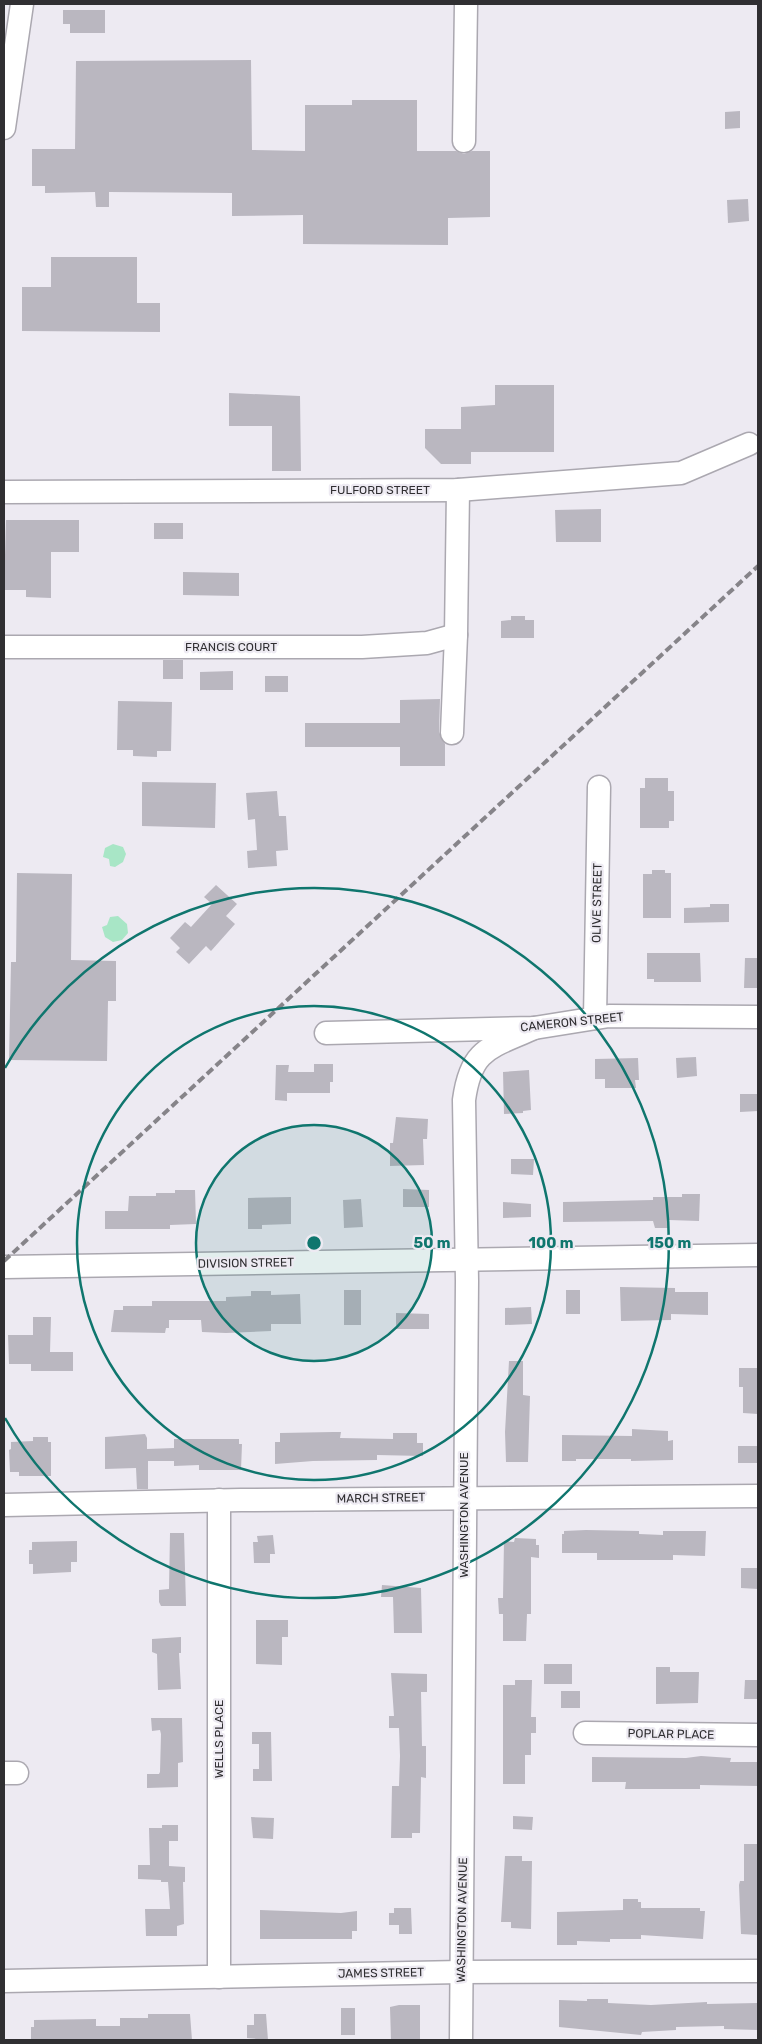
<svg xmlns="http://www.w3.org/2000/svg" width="762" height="2044" font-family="Rubik,sans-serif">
	<rect width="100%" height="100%" fill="#edeaf2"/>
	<g fill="#a8e6c6">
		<polygon points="113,844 123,847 126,854 123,862 115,867 110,866 109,859 103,857 105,848"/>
		<polygon points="118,916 127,924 128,933 122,940 113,942 105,937 102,927 107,925 110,917"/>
	</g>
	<g fill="#bab7c0">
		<polygon points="63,10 105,10 105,33 70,33 70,24 63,24"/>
		<polygon points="251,60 252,150 305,151 305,105 352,105 352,100 417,100 417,151 456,151 464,154 472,151 490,151 490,217 448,218 448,245 303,244 303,215 232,216 232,193 109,192 109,207 96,207 95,192 45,193 45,186 32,186 32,149 75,149 76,61"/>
		<polygon points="740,111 740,128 725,129 725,112"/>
		<polygon points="748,199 749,221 728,223 727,200"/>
		<polygon points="51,257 137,257 137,303 160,303 160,332 22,331 22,287 51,287"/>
		<polygon points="495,385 554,385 554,452 471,452 471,464 441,464 425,448 425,429 461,429 461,407 495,405"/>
		<polygon points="229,393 300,396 301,471 272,471 272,426 229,426"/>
		<polygon points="601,509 601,542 556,542 555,510"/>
		<polygon points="6,520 79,520 79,552 51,552 51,598 26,597 26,590 4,590"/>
		<rect x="154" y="523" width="29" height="16"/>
		<polygon points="183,572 239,573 239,596 183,595"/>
		<polygon points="511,616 525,616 525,620 534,620 534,638 501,638 501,621 511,620"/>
		<rect x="163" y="660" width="20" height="19"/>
		<polygon points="233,671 233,690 200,690 200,672"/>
		<rect x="265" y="676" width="23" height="16"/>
		<polygon points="440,699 439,732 445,744 445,766 400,766 400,747 305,747 305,723 400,723 400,700"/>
		<polygon points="118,701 172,702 171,751 157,751 157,757 133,756 133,750 117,750"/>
		<polygon points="645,778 668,778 668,791 674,791 674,821 669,821 669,828 640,828 640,788 645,788"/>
		<polygon points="142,782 216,783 215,828 142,826"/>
		<polygon points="277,791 279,816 286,816 288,850 276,851 277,866 248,868 247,851 257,850 255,819 248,820 246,793"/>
		<polygon points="652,870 665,870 665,873 671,873 671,918 643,918 643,874 652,874"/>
		<polygon points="17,873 72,874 71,960 116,961 116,1001 108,1001 107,1061 9,1060 11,962 16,962"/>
		<polygon points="216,885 237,904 226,916 235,924 211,951 206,946 189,964 176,952 180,948 170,938 185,922 191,927 212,904 204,897"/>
		<polygon points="710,904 729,904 729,922 684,923 684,908 710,907"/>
		<polygon points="647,953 700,953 701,982 654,982 654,979 647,979"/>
		<polygon points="745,958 758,958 758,988 744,988"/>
		<polygon points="696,1057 697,1076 677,1078 676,1058"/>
		<polygon points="638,1058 639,1080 635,1080 636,1088 605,1088 605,1079 595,1079 595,1059"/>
		<polygon points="314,1064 333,1064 333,1082 330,1082 330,1093 287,1093 287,1101 275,1100 276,1065 289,1065 288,1072 314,1072"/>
		<polygon points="529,1070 531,1110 523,1111 523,1113 504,1114 503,1072"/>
		<polygon points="740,1094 758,1094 758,1111 740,1112"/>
		<polygon points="396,1117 428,1119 427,1139 423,1139 424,1165 390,1166 390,1143 393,1143"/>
		<polygon points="511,1159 534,1159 533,1175 511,1174"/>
		<polygon points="403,1189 429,1190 429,1207 403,1207"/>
		<polygon points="175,1190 195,1190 196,1224 170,1225 170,1229 105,1229 105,1211 128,1211 129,1196 156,1196 156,1193 175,1193"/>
		<polygon points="682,1194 700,1194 699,1221 669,1220 668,1228 655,1228 653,1221 563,1222 563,1202 653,1200 653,1197 682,1197"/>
		<polygon points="291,1197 291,1224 262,1225 262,1229 248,1229 248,1198"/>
		<polygon points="361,1199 363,1227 344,1228 343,1200"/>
		<polygon points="503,1202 531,1204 531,1217 503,1218"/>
		<polygon points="620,1287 675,1288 675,1292 708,1292 708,1315 671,1314 671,1320 621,1321"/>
		<rect x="344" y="1290" width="17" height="35"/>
		<rect x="566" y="1290" width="14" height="24"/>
		<polygon points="251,1291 271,1291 271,1295 300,1294 301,1324 271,1324 271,1331 226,1333 202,1332 201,1320 169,1320 169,1328 166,1328 165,1333 111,1332 114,1310 123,1310 123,1306 152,1306 152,1301 226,1301 226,1297 251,1296"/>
		<polygon points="531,1307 532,1324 505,1325 505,1308"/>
		<polygon points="396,1313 429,1314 429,1329 396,1329"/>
		<polygon points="33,1317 51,1317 50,1352 73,1352 73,1371 31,1371 31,1364 9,1364 8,1335 33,1335"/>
		<polygon points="509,1361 523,1361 523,1395 530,1396 528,1462 506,1462 505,1432"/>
		<polygon points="739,1368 758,1368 758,1414 743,1413 743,1387 739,1387"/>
		<polygon points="632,1429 668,1431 668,1441 673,1440 673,1460 631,1461 631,1459 576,1459 576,1461 562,1461 562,1435 632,1436"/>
		<polygon points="333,1432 341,1432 340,1438 393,1439 393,1433 417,1433 417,1443 423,1443 423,1456 377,1455 377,1460 313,1461 275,1464 275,1442 280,1442 280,1433"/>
		<polygon points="145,1434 147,1438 147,1449 174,1448 174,1439 239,1439 239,1444 242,1444 241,1470 199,1470 199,1465 174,1466 174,1461 148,1461 148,1489 137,1489 136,1468 105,1469 105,1437"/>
		<polygon points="33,1437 48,1437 48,1442 51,1442 51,1476 19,1476 19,1472 10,1472 9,1450 11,1449 11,1442 33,1441"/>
		<rect x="738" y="1446" width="20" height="17"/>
		<polygon points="586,1530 639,1531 639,1534 663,1535 663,1531 706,1531 705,1556 673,1555 673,1560 597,1560 597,1553 562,1553 562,1534 564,1534 564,1531"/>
		<polygon points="170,1533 184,1533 186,1606 161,1606 159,1602 159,1590 169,1589"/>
		<polygon points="273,1535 275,1554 270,1554 270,1563 254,1563 253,1542 258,1542 257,1536"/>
		<polygon points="515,1538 536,1539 536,1545 539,1545 539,1558 531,1557 531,1614 527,1614 526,1641 503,1641 503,1614 499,1614 498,1598 503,1598 504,1541 514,1542"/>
		<polygon points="77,1541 77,1562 71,1562 71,1572 33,1574 33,1564 29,1564 29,1550 32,1550 32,1542"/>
		<polygon points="741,1568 758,1568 758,1589 741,1588"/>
		<polygon points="382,1585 421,1588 422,1633 394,1633 393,1597 381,1597"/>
		<polygon points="256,1620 288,1620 288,1637 282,1637 282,1665 256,1664"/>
		<polygon points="181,1637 181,1653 179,1653 181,1689 158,1690 157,1654 152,1652 152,1639"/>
		<rect x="544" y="1664" width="28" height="20"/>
		<polygon points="656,1667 670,1667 670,1672 699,1672 698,1703 656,1704"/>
		<polygon points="391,1673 427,1674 427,1692 421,1692 422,1746 426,1746 426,1778 421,1777 420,1833 412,1833 412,1838 391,1838 392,1786 399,1786 400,1756 399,1728 389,1728 389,1716 394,1716"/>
		<polygon points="515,1680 532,1680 531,1717 536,1717 536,1733 531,1733 531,1755 525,1755 525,1784 503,1784 503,1685 515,1685"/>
		<polygon points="745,1680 758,1680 758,1699 744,1699"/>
		<rect x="561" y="1691" width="19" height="17"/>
		<polygon points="151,1718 182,1718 183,1762 178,1763 178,1787 147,1788 147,1774 159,1774 160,1772 161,1734 160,1730 152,1731"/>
		<polygon points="252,1732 271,1732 272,1781 253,1781 253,1769 259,1769 259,1744 252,1744"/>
		<polygon points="701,1756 731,1758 730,1762 758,1762 758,1786 700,1785 700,1789 625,1789 626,1782 592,1782 592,1757 686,1758"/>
		<polygon points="513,1816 533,1817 532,1830 513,1829"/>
		<polygon points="251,1817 274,1818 273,1839 253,1838"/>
		<polygon points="162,1825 178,1825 178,1841 169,1841 169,1866 185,1867 185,1882 183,1882 184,1924 177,1926 177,1936 146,1936 145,1909 170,1909 168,1882 161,1882 161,1880 138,1879 138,1865 150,1865 149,1828 162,1828"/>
		<polygon points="744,1844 758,1844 758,1935 741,1934 739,1885 740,1881 744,1881"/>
		<polygon points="505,1856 522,1856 522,1861 532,1861 531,1929 511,1928 511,1922 501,1922"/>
		<polygon points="623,1899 638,1899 638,1902 641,1902 641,1908 700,1908 700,1911 705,1911 703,1939 641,1935 641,1939 610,1939 610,1942 577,1941 577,1945 557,1945 557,1912 623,1910"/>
		<polygon points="394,1908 411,1908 412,1934 399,1934 399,1925 389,1925 389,1913 394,1913"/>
		<polygon points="260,1910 341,1913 357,1911 357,1931 352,1931 352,1939 260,1939"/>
		<polygon points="587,1999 608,1999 608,2003 651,2005 707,2002 707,2004 758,2003 758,2030 724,2029 724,2026 676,2027 676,2030 642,2032 641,2035 559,2027 559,2000 587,2001"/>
		<polygon points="399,2005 420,2005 420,2040 391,2040 390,2007"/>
		<rect x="341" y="2008" width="14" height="27"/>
		<polygon points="148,2014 190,2014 192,2040 31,2040 31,2027 34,2027 34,2020 96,2019 96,2026 120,2026 120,2018 148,2018"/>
		<polygon points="254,2014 266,2014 268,2040 247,2038 247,2025 254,2025"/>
	</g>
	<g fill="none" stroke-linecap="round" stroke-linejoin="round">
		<defs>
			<g id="minor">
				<polyline points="4,128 22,4"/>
				<polyline points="464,141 466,4"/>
				<polyline points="4,492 458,490 681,473 749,444"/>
				<polyline points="4,647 362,647 427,643 456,635"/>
				<polyline points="452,733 456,635 458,490"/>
				<polyline points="595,1018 599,787"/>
				<polyline points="326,1033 534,1028 609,1016 758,1017"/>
				<polyline points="4,1267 758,1255"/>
				<polyline points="4,1505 241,1500 758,1496"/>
				<polyline points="585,1733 758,1735"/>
				<polyline points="4,1773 17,1773"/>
				<polyline points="219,1977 219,1500"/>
				<polyline points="4,1981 461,1972 758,1971"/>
				<path d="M461,2040L467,1281L464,1100C471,1048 490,1048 534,1028"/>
			</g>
		</defs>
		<use href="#minor" stroke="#aba8b0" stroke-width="25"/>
		<use href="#minor" stroke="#fff" stroke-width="22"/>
		<polyline stroke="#868489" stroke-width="4" stroke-dasharray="8 4" stroke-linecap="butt" points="4,1261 758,566"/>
	</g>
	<circle cx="314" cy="1243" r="118" fill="#0f766e" fill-opacity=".12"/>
	<g fill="none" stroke="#0f766e" stroke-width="2.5">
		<circle cx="314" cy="1243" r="118"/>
		<circle cx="314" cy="1243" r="237"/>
		<path d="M5 1068A355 355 0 1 1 5 1418"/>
	</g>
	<g text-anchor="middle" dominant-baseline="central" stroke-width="4.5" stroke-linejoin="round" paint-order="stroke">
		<g font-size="12" fill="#302f32" stroke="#edeaf2">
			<text x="380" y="490">FULFORD STREET</text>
			<text x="231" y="647">FRANCIS COURT</text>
			<text transform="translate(597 903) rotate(-89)">OLIVE STREET</text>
			<text transform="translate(572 1022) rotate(-6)">CAMERON STREET</text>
			<text transform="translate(246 1263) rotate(-1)">DIVISION STREET</text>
			<text transform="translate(381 1498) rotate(-1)">MARCH STREET</text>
			<text transform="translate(464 1515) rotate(-90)">WASHINGTON AVENUE</text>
			<text transform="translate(671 1734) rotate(1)">POPLAR PLACE</text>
			<text transform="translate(219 1739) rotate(-90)">WELLS PLACE</text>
			<text transform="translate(462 1920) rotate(-89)">WASHINGTON AVENUE</text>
			<text transform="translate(381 1973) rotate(-1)">JAMES STREET</text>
		</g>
	</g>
	<circle cx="314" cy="1243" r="8" fill="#0f766e" stroke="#edeaf2" stroke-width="2.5"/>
	<g font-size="15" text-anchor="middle" font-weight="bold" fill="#0f766e" stroke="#edeaf2" stroke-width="4.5" stroke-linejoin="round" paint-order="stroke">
		<text x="432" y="1248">50 m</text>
		<text x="551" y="1248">100 m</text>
		<text x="669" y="1248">150 m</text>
	</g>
	<rect width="762" height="2044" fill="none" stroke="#302f32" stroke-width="10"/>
</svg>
